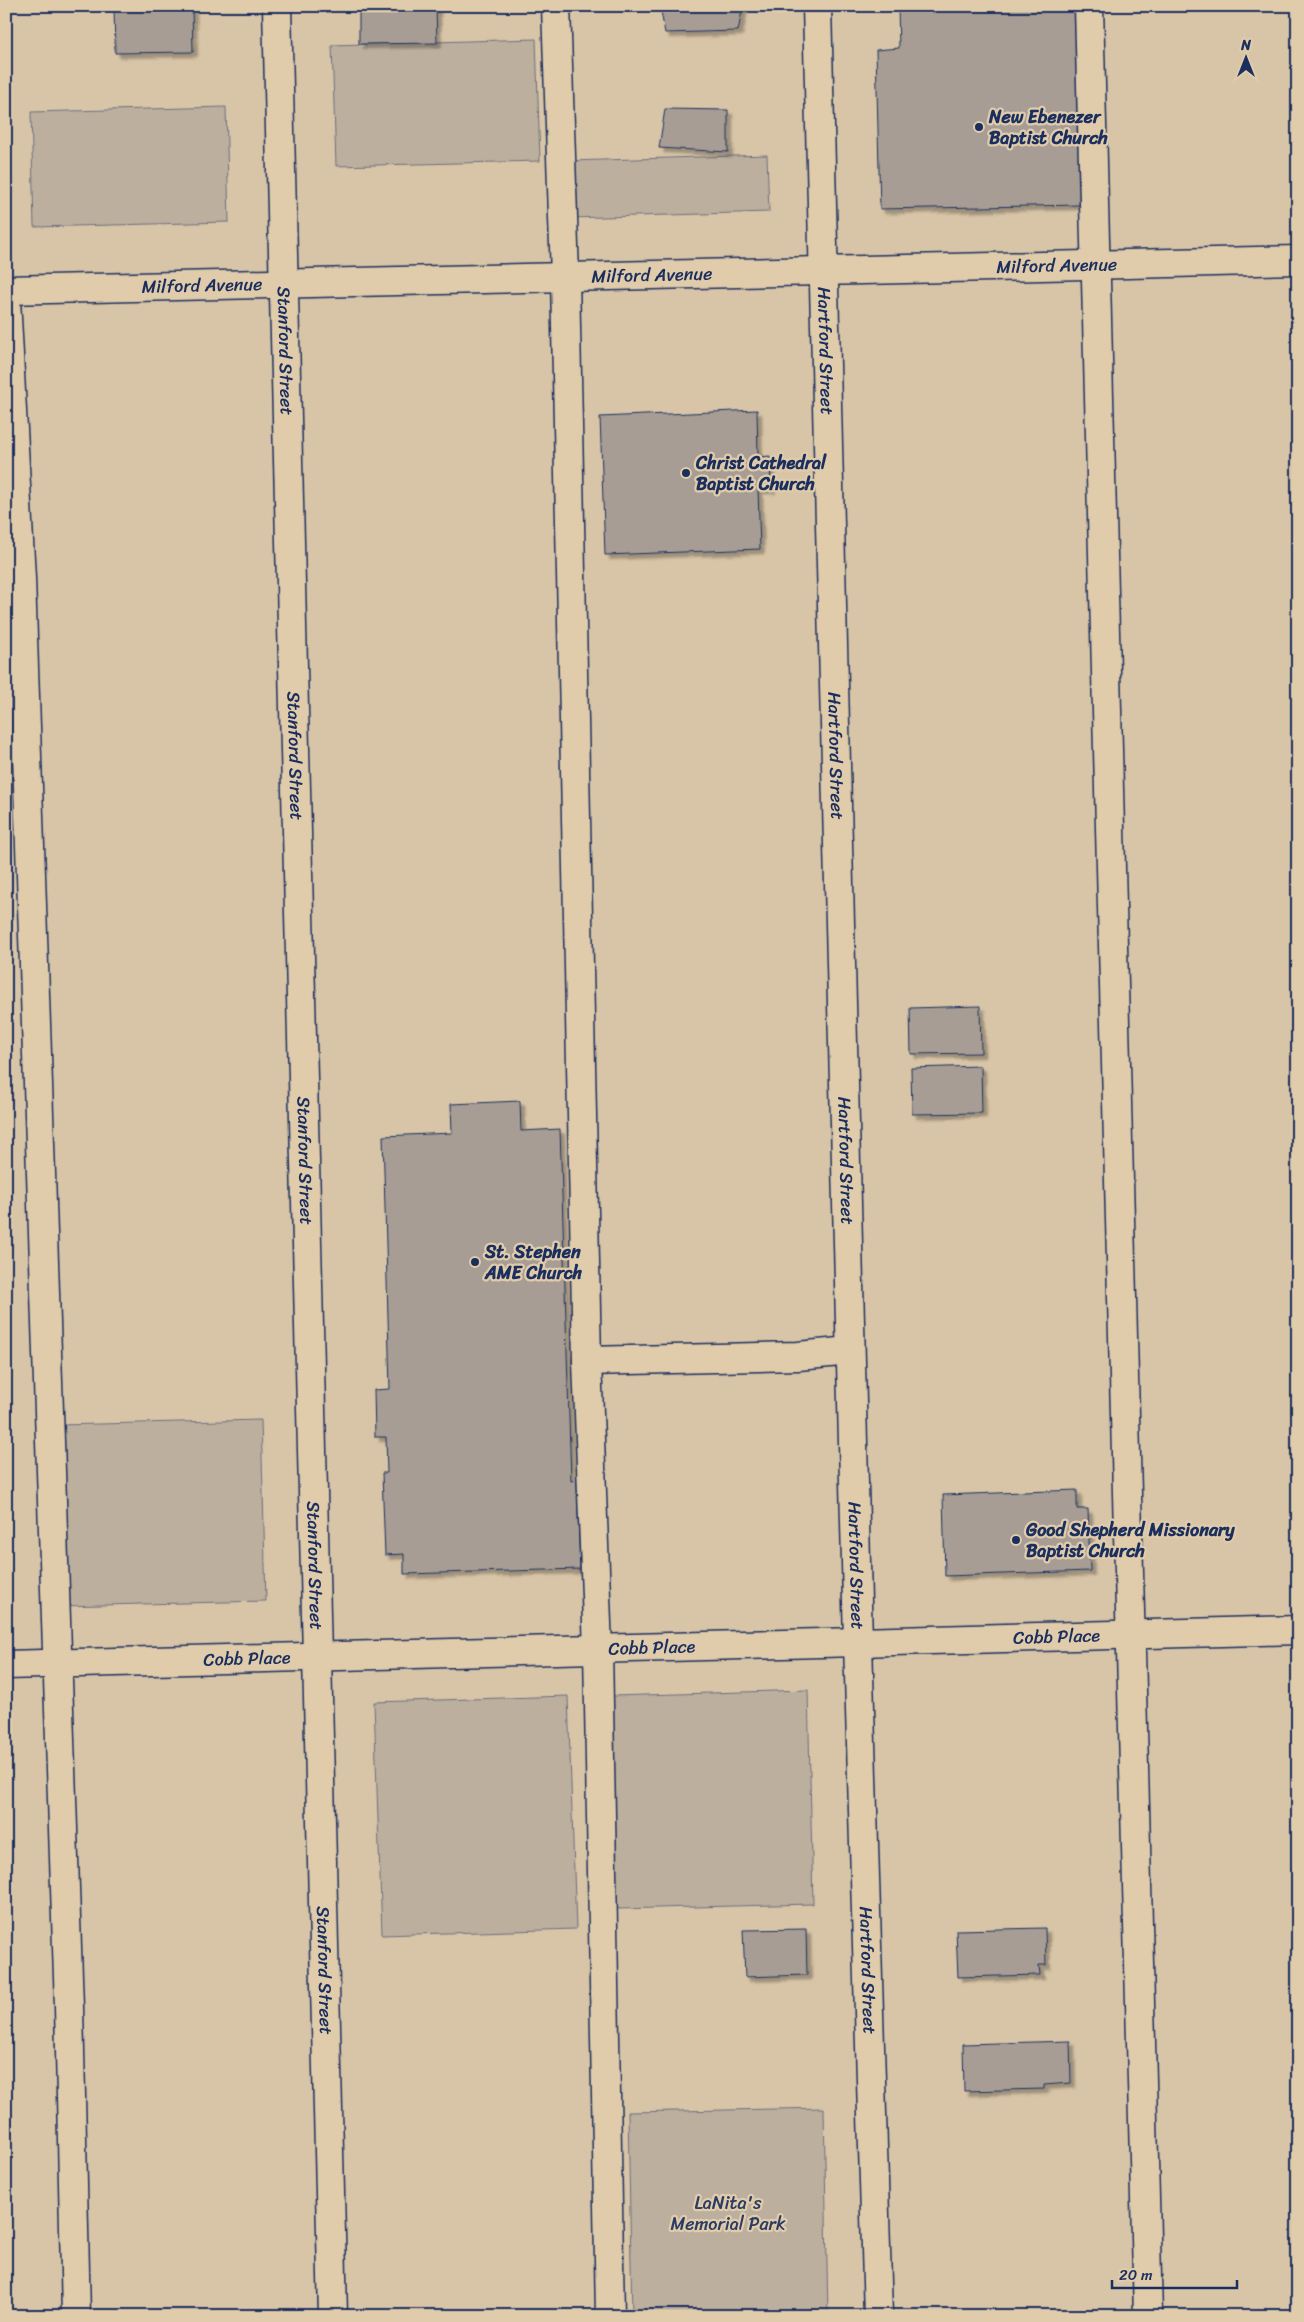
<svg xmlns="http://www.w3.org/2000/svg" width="1304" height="2322" font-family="Sriracha,sans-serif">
	<defs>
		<filter id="shadow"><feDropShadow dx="4.5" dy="4.5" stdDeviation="1" flood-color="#0004"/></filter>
	</defs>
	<rect width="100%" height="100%" fill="#d8c5a7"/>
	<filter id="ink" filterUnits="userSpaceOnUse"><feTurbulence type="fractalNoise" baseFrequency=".02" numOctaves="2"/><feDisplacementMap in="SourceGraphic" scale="10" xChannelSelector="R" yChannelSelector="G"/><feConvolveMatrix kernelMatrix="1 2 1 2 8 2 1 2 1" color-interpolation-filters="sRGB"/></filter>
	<g filter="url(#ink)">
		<g fill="#bcaf9d" stroke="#6c6f7e">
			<polygon points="536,39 540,161 336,166 332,45"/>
			<polygon points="226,107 229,222 34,227 31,112"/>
			<polygon points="767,155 769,212 570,218 569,161"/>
			<polygon points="261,1420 266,1601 62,1606 58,1425"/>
			<polygon points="808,1690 813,1904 617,1909 612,1696"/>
			<polygon points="568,1696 576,1929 382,1935 374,1702"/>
			<polygon points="824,2108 828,2316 632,2316 628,2112"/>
		</g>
		<g fill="#a79d94" stroke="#1b2f5e" filter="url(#shadow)">
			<polygon points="114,6 192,6 193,52 115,53"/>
			<polygon points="359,6 436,6 437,43 359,44"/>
			<polygon points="660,6 743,6 738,31 665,33"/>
			<polygon points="898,6 1077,6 1080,205 880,209 876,50 899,48"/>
			<polygon points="665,109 728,110 728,152 659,148"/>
			<polygon points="757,410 758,457 770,456 771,489 758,489 760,549 605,555 600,417"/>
			<polygon points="980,1006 981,1053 911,1054 910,1008"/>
			<polygon points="981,1066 982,1113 912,1114 911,1068"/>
			<polygon points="520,1101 521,1131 560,1129 571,1481 577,1480 580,1569 404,1574 404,1554 385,1555 382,1473 387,1473 386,1437 375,1437 374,1390 390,1389 383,1136 452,1133 451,1104"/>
			<polygon points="1077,1490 1077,1509 1088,1509 1090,1571 945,1576 943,1495"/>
			<polygon points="1045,1928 1046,1965 1039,1965 1040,1975 958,1977 956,1930"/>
			<polygon points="806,1929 807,1975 745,1977 743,1930"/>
			<polygon points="1070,2041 1071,2083 1044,2085 1044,2089 964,2091 963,2044"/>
		</g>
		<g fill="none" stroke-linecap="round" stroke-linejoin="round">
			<defs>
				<g id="minor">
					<path id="s1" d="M277,6L333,2316"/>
					<polyline points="556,6 565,277 587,1361 598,1649 610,2316"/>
					<path id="s2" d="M817,6L858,1642L878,2316"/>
					<polyline points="1089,6 1148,2316"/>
					<path id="s3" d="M6,290L1298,260"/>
					<polyline points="6,299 21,578 69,2007 76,2316"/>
					<polyline points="587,1361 798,1356 850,1351"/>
					<path id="s4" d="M6,1665L1298,1630"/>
				</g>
			</defs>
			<use href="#minor" stroke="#1b2f5e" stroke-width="31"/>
			<use href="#minor" stroke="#e0cbaa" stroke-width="28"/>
		</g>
	</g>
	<g fill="#1b2f5e" stroke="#e0cbaa" stroke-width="2">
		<circle cx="979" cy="127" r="5"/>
		<circle cx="686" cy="473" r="5"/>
		<circle cx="475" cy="1262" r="5"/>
		<circle cx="1016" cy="1540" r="5"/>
	</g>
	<g text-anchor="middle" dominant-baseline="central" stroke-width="4.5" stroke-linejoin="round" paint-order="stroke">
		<g font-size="18" font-weight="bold" fill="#1b2f5e" stroke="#e0cbaa" text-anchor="start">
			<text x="989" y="117">New Ebenezer<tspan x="989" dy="21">Baptist Church</tspan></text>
			<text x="696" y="463">Christ Cathedral<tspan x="696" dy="21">Baptist Church</tspan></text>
			<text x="485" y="1252">St. Stephen<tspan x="485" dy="21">AME Church</tspan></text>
			<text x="1026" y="1530">Good Shepherd Missionary<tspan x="1026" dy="21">Baptist Church</tspan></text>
		</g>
		<g font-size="18" fill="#1b2f5e" stroke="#e0cbaa">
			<text stroke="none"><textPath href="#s3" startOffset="1051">Milford Avenue</textPath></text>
			<text stroke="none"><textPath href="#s3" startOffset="646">Milford Avenue</textPath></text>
			<text stroke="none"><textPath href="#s3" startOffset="196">Milford Avenue</textPath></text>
			<text stroke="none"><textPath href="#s1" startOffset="345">Stanford Street</textPath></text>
			<text stroke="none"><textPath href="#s2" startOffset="345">Hartford Street</textPath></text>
			<text stroke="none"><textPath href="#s1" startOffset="750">Stanford Street</textPath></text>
			<text stroke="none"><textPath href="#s2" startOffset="750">Hartford Street</textPath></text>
			<text stroke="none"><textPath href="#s1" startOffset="1155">Stanford Street</textPath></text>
			<text stroke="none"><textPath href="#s2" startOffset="1155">Hartford Street</textPath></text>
			<text stroke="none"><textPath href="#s1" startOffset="1560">Stanford Street</textPath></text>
			<text stroke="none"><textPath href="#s2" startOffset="1560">Hartford Street</textPath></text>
			<text stroke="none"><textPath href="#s4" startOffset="1051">Cobb Place</textPath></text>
			<text stroke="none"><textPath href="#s4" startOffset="646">Cobb Place</textPath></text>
			<text stroke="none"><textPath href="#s4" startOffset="241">Cobb Place</textPath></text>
			<text stroke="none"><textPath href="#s1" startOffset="1965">Stanford Street</textPath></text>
			<text stroke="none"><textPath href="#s2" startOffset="1965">Hartford Street</textPath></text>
		</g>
		<g font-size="18" fill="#2b3c64" stroke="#e0cbaa">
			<text x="728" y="2203">LaNita's<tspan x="728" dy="21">Memorial Park</tspan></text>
		</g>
	</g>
	<rect width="1304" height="2322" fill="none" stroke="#e0cbaa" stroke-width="25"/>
	<rect x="12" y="12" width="1279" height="2297" fill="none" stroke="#1b2f5e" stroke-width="2" filter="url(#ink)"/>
	<g transform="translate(1246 58)" stroke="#e0cbaa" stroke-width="4" paint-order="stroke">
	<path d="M0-4L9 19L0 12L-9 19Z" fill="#1b2f5e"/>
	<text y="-8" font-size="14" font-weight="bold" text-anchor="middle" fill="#1b2f5e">N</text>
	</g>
	<path d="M1112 2280v8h125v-8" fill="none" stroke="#1b2f5e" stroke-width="2.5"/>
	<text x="1119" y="2280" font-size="15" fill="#1b2f5e" stroke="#e0cbaa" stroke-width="4" paint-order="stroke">20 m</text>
</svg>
